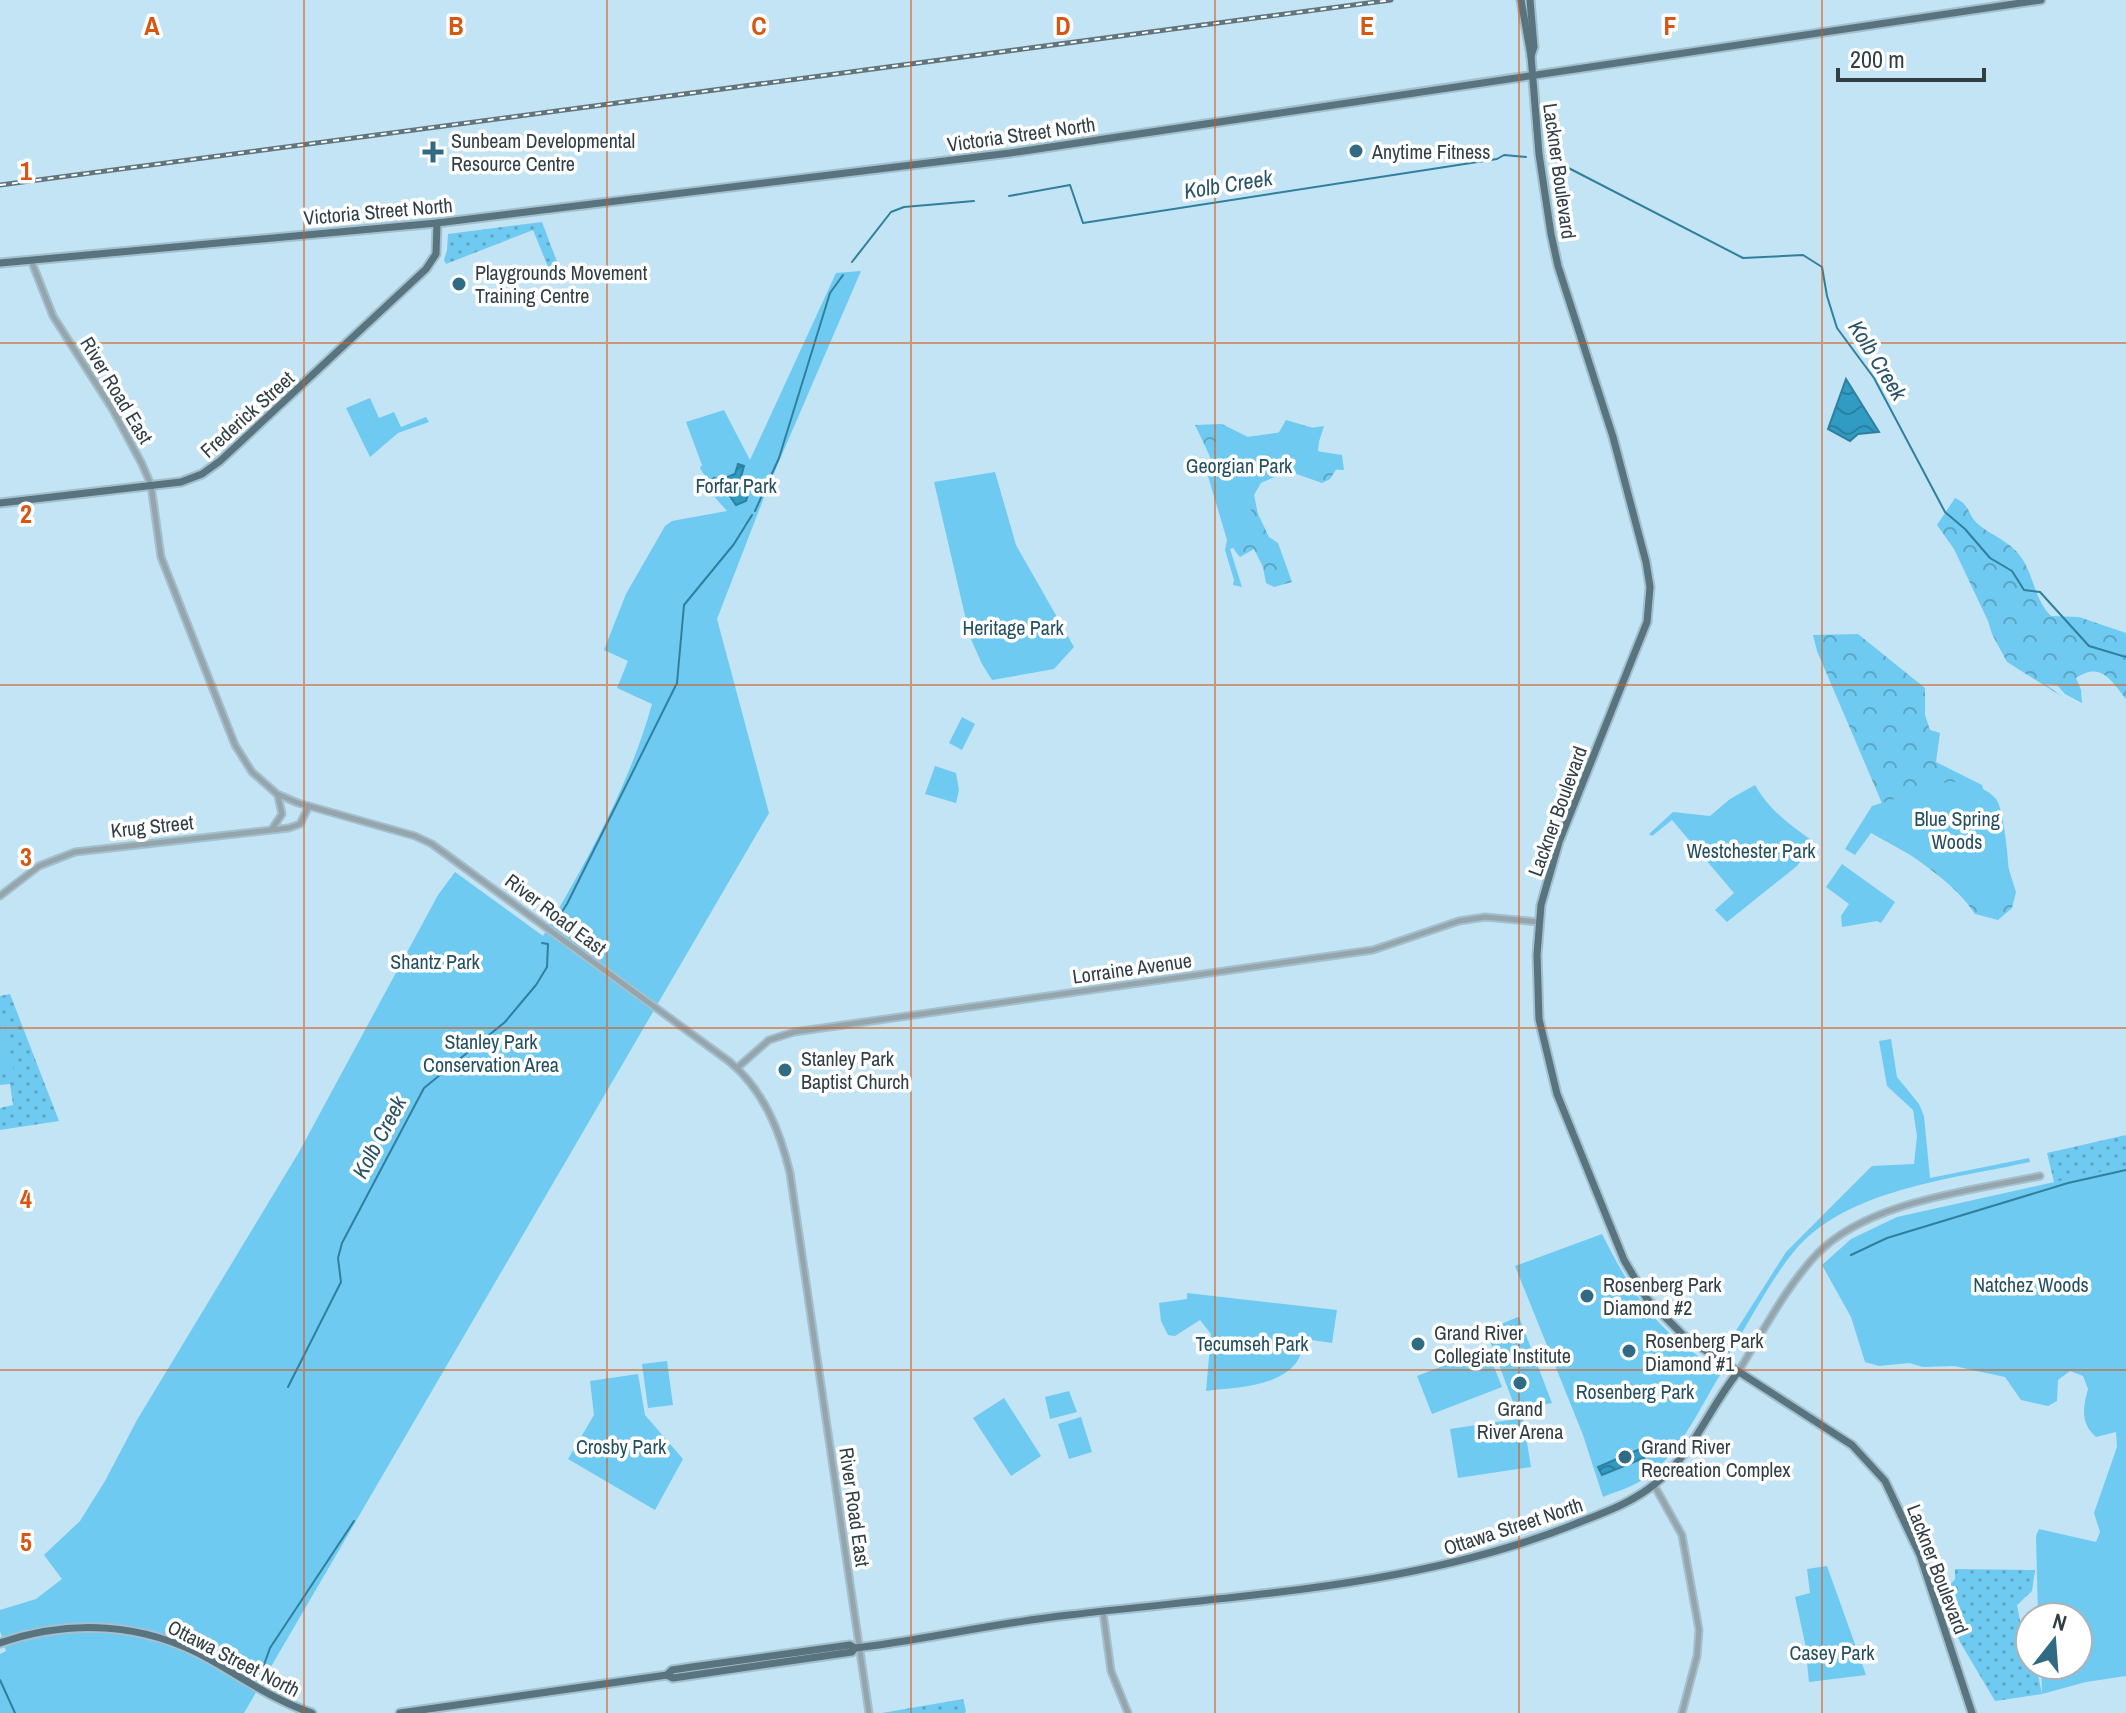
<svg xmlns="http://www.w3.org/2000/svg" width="2126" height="1713" font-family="'Archivo Narrow',sans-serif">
	<defs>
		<pattern id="grass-dots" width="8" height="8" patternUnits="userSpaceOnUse" patternTransform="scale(2)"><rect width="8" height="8" fill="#6fcaf1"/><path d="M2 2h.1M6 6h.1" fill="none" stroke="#5ca5c5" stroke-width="1.8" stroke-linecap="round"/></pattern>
		<pattern id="forest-crowns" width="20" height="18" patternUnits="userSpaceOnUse" patternTransform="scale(2)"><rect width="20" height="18" fill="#6fcaf1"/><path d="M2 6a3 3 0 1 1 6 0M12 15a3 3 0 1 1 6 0" fill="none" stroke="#5ca5c5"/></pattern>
		<pattern id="water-waves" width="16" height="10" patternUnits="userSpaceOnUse" patternTransform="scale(2)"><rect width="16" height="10" fill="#309bc3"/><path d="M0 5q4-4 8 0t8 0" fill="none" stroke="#2980a0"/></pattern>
	</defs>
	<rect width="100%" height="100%" fill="#c2e4f4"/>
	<g fill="url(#grass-dots)">
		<polygon points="542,222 562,275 553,279 533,230 446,264 444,260 447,250 448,234"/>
		<polygon points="10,994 59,1121 0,1130 0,1108 13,1105 10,1084 0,1085 0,996"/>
		<polygon points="2126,1135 2126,1195 2077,1199 2054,1182 2047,1153"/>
		<polygon points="1955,1569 2035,1570 2032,1591 2017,1605 2022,1631 2030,1630 2030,1665 2036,1665 2042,1694 1995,1701 1960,1642 1941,1595 1955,1579"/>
		<polygon points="963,1699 966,1711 965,1713 882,1713"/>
	</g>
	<g fill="url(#forest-crowns)">
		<path d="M1286,420L1320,430L1318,451L1339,465L1330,479L1322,483L1288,471L1261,483L1254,495L1258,514L1269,537L1278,543L1292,582L1274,587L1266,583L1263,567L1254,549L1240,557C1222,540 1222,495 1215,472C1211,456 1202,440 1195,425L1222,424L1248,437L1278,434Z"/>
		<path d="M1955,498C1971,505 1967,515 1979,525C1994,537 2012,542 2023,560C2034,578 2035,600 2051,616L2079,617L2126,633V699C2111,681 2102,661 2076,678L2081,690L2082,703L2065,694L2057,685L2045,684L2063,697L2007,662L1992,634L1988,621L1954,549L1937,525Z"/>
		<path d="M1858,634L1925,688V715L1930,730L1940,733L1936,762L1982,785L2016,892L2012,908L1998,920L1975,914C1954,882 1919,862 1889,839L1890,822L1817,651L1813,635Z"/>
	</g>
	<g fill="#6fcaf1">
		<path d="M861,271L768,487L717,619L769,813L244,1713H0V1654L6,1651L0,1631V1610L36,1599L62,1579L44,1555L80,1521L105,1481L137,1420L299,1152L438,895L455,872L543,936C586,862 629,787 652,704L617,688L628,661L604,650L626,594L665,526L672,521L727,511L704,485L705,476L700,468L702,465L686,422L724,410L750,460L836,273Z"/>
		<polygon points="370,398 379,418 394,412 401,427 426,417 429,422 398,433 370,457 346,408"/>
		<path d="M1324,426L1316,451L1342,455L1344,470L1321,469L1323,478C1315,475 1306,470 1298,469C1293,469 1285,471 1279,473C1246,480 1243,513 1263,537L1230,549L1242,587L1233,585L1234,580L1225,550L1227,540L1208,476L1213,465L1206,443Z"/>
		<polygon points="995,472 1016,545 1074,647 1054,669 992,680 982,664 970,637 934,482"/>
		<polygon points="962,717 975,724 962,750 949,743"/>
		<polygon points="935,766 956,773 959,790 956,803 925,794"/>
		<path d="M1950,781C1966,785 1986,786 1996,799C2005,810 2010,878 2010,893L1983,901L1968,887L1871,833L1855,855L1845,849L1872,806Z"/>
		<path d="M1755,785C1770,811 1790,825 1814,842L1797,866L1727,922L1715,910L1734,893L1672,820L1652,836L1649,834L1673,812L1710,816L1730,799Z"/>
		<polygon points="1842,864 1895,902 1881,923 1877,921 1842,927 1841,916 1849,904 1826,887"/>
		<polygon points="3,1016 14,1072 0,1074 0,1017"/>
		<path d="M1891,1039L1897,1077L1919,1104L1924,1116L1930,1178L2029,1158L2030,1162C1953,1179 1843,1189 1792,1254C1768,1284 1750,1321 1729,1354L1725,1348L1786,1252L1872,1166L1914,1164L1917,1136L1913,1110L1887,1086L1879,1041Z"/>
		<path d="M2126,1166V1676L2086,1682L2042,1694L2041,1665H2078V1617H2038L2036,1536L2039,1529L2096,1542L2100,1532L2094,1513L2117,1447L2116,1432L2096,1437C2080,1423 2083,1407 2088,1389L2083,1376L2070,1371L2058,1380L2057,1401L2048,1406L2021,1400L2005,1377L1954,1366L1923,1367L1909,1363L1879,1366L1865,1362L1851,1317L1822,1265L1851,1239L1897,1217Z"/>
		<path d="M1602,1234C1634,1297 1656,1331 1718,1369L1720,1375C1698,1411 1676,1462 1637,1483C1627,1489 1614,1492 1603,1497L1583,1435L1515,1266Z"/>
		<path d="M1187,1293L1337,1310L1332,1343L1305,1339C1302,1347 1301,1357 1296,1363C1276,1388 1234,1387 1206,1391L1211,1334L1200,1320L1175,1336L1168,1335L1161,1321L1159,1303L1187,1299Z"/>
		<polygon points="1518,1317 1519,1317 1552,1403 1516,1410 1486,1330"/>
		<polygon points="1487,1349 1502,1387 1432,1414 1417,1376"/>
		<polygon points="667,1361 673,1405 648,1408 642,1364"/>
		<polygon points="638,1374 645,1415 683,1459 655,1510 568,1459 594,1415 590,1381"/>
		<polygon points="1069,1391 1077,1412 1050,1419 1045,1397"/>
		<polygon points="1004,1398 1041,1456 1011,1476 973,1418"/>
		<polygon points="1081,1417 1092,1452 1069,1459 1058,1424"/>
		<polygon points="1523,1418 1531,1467 1458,1478 1450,1429"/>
		<polygon points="1827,1566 1866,1675 1809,1682 1805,1643 1795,1597 1810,1593 1807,1569"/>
	</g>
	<g fill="url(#water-waves)" stroke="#307f9d" stroke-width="2">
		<polygon points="1846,379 1879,432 1858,434 1850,441 1828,429"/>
		<path d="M738,464L744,466L741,477C749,484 750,490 746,501L736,505L723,486L711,481L714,478L724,482L727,477L735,474Z"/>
		<polygon points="1640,1449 1644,1458 1602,1475 1598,1467"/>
	</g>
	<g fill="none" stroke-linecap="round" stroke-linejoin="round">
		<g stroke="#307f9d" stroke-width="2">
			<polyline points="1555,161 1743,258 1803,255 1822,267 1827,296 1837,328 1874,378 1945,512 1965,529 1990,558 2012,571 2024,590 2040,592 2089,646 2126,657"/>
			<polyline points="1009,196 1070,185 1083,223 1497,159 1504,155 1526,157"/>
			<polyline points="852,262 891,212 904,207 974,201"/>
			<polyline points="755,511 779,458 830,293 843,275"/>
			<polyline points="556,921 567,904 677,683 684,605 734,544 752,515"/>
			<polyline points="1851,1255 1887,1238 2068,1183 2126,1170"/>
			<polyline points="288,1387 341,1282 338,1258 342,1243 424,1088 505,1022 536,985 547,967 548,944 542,943"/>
			<polyline points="260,1676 270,1648 354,1521"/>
			<polyline points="0,1680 15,1713"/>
		</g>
		<defs>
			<g id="minor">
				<path d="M31,260L53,316L113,410L142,464L151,485L161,557L235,745L252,772L277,794L298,803L415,836L432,844L730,1062C764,1091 780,1131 790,1173L869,1713"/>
				<polyline points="272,829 282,814 278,796"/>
				<polyline points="0,896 39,866 75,852 289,828 300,824 309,806"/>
				<polyline points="737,1068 769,1040 794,1032 1373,950 1459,921 1485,917 1539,922"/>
				<path d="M1738,1372C1763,1332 1785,1288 1817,1254C1868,1201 1970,1191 2040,1176"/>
				<polyline points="1654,1485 1682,1535 1699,1630 1697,1656 1682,1713"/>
				<polyline points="1103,1612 1111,1671 1128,1713"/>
			</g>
			<g id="major">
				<polyline points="1521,0 1531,56 1539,154 1551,234 1558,266 1613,437 1646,562 1650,587 1647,622 1559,842 1541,905 1537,955 1539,1019 1557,1094 1624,1260 1647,1299 1685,1337 1852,1445 1885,1481 1920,1555 1972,1713"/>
				<polyline points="1530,0 1534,47 1531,56"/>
				<polyline points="0,263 437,223 1010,153 2041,0"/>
				<polyline points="0,503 181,482 202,474 220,461 426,269 436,254 437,223"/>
				<path d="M0,1643C70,1619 143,1622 209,1659C243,1678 275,1701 312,1713"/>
				<polyline points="667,1675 673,1678 852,1652 855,1648"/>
				<path d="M400,1713L667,1675L672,1670L692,1667L850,1645L855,1648L871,1646C937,1637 1003,1622 1069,1615C1237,1595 1416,1588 1575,1524C1603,1513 1632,1503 1656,1483C1693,1454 1709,1408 1738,1372"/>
			</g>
		</defs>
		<use href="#minor" stroke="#a2c0ce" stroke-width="9"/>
		<use href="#major" stroke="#a2c0ce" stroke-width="11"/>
		<use href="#minor" stroke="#96a4ab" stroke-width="5"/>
		<use href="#major" stroke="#59737f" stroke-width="7"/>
		<defs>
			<polyline id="rail" points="0,185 1391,0"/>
		</defs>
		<use href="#rail" stroke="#60757e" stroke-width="5"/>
		<use href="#rail" stroke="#fff" stroke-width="2" stroke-dasharray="6" stroke-linecap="butt"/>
	</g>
	<path fill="none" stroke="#d65612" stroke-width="2" stroke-opacity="0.55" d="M304,0V1713M607,0V1713M911,0V1713M1215,0V1713M1519,0V1713M1822,0V1713M0,343H2126M0,685H2126M0,1028H2126M0,1370H2126"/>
	<g fill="#306b83" stroke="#fff" stroke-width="3">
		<circle cx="1356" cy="151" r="8"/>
		<path d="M429 140h8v8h8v8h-8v8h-8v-8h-8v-8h8z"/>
		<circle cx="459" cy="284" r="8"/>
		<circle cx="785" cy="1070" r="8"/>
		<circle cx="1587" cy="1296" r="8"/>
		<circle cx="1418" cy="1344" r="8"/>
		<circle cx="1629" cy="1351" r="8"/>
		<circle cx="1520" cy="1383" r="8"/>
		<circle cx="1625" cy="1457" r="8"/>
	</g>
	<g text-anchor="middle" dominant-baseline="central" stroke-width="7" stroke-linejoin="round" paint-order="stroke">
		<g font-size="20" fill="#313f45" stroke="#fff">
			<text transform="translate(1021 134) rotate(-8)">Victoria Street North</text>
			<text transform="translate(1560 171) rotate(82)">Lackner Boulevard</text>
			<text transform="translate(378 211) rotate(-5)">Victoria Street North</text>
			<text transform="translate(117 390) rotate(59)">River Road East</text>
			<text transform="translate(247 414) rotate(-42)">Frederick Street</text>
			<text transform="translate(1557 811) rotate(-70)">Lackner Boulevard</text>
			<text transform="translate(152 826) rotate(-6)">Krug Street</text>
			<text transform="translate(556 914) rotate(37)">River Road East</text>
			<text transform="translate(1132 968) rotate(-8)">Lorraine Avenue</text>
			<text transform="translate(855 1507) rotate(82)">River Road East</text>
			<text transform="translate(1513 1526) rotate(-18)">Ottawa Street North</text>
			<text transform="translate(1938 1569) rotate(69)">Lackner Boulevard</text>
			<text transform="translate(234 1658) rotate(27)">Ottawa Street North</text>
		</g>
		<g font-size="20" fill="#313f45" stroke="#fff" text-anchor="start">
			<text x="451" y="140">Sunbeam Developmental<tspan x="451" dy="23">Resource Centre</tspan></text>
			<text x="1372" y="151">Anytime Fitness</text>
			<text x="475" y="272">Playgrounds Movement<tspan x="475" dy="23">Training Centre</tspan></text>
			<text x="801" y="1058">Stanley Park<tspan x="801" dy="23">Baptist Church</tspan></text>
			<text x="1603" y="1284">Rosenberg Park<tspan x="1603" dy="23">Diamond #2</tspan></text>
			<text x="1434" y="1332">Grand River<tspan x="1434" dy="23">Collegiate Institute</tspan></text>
			<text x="1645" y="1340">Rosenberg Park<tspan x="1645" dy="23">Diamond #1</tspan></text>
			<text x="1520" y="1408" text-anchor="middle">Grand<tspan x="1520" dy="23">River Arena</tspan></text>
			<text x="1641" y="1446">Grand River<tspan x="1641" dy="23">Recreation Complex</tspan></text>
		</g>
		<g font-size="20" fill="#244f61" stroke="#fff">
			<text x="1239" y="465">Georgian Park</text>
			<text x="736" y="485">Forfar Park</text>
			<text x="1013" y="627">Heritage Park</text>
			<text x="1957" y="818">Blue Spring<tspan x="1957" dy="23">Woods</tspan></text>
			<text x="1751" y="850">Westchester Park</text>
			<text x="435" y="961">Shantz Park</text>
			<text x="491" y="1041">Stanley Park<tspan x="491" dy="23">Conservation Area</tspan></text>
			<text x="2031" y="1284">Natchez Woods</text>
			<text x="1252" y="1343">Tecumseh Park</text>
			<text x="1635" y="1391">Rosenberg Park</text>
			<text x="621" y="1446">Crosby Park</text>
			<text x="1832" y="1652">Casey Park</text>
		</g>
		<g font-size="22" font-style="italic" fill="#295467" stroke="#fff">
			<text transform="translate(1228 184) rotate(-9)">Kolb Creek</text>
			<text transform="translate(1878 360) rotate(58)">Kolb Creek</text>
			<text transform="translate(379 1137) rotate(-62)">Kolb Creek</text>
		</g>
	</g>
	<g font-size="26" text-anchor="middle" font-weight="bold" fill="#d65612" stroke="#fff" stroke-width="7" stroke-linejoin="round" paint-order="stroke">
		<text x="152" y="35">A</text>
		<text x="456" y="35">B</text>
		<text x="759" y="35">C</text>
		<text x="1063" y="35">D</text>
		<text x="1367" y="35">E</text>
		<text x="1670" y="35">F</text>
		<text x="26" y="180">1</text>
		<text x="26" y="523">2</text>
		<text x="26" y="866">3</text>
		<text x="26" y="1208">4</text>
		<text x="26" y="1551">5</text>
	</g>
	<g transform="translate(2054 1641) rotate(17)"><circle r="38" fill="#ffffff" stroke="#adb2b5" stroke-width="2"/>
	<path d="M0-6L14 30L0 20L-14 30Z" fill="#306b83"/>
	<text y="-12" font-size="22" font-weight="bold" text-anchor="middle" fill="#313f45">N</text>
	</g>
	<path d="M1838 68v12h146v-12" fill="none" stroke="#313f45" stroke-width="4"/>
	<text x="1850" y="68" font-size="24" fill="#313f45" stroke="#ffffff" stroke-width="6" paint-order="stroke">200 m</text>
</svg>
